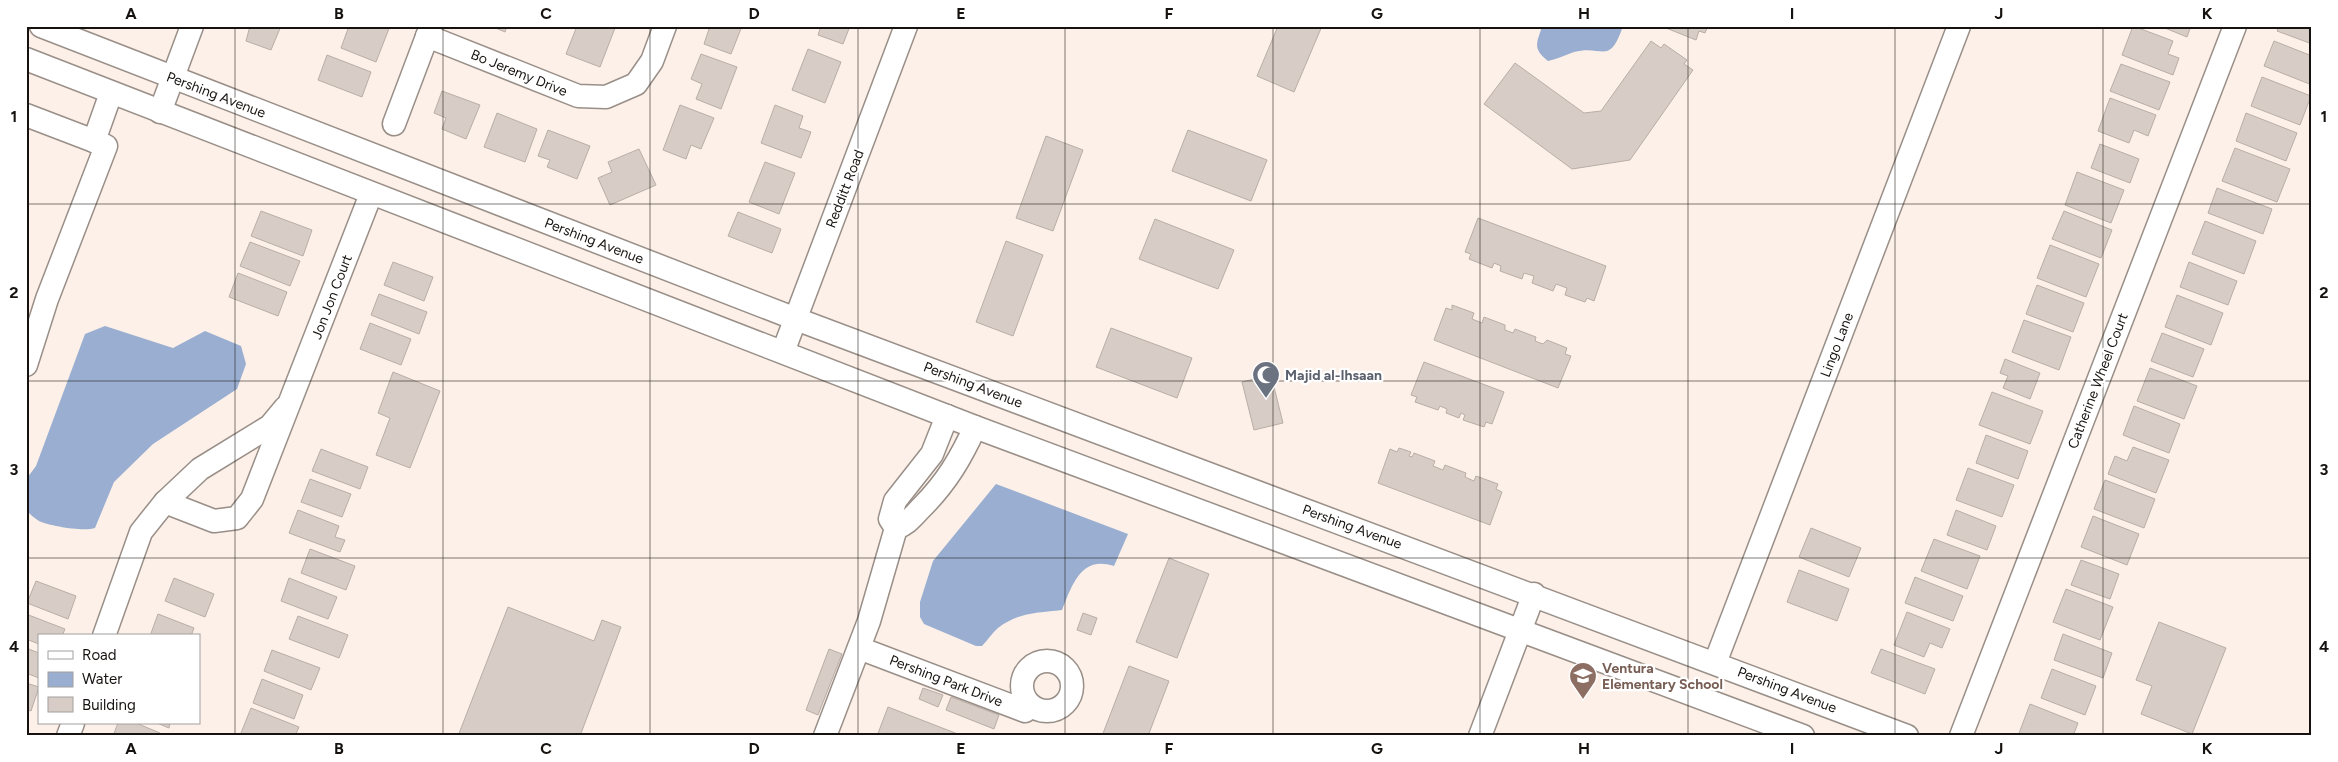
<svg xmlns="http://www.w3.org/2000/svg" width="2338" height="762" font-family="Figtree,sans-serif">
	<rect width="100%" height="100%" fill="#fcf0e8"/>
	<g fill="#99aed0">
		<path d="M1540,26H1623C1609,67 1603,44 1574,52C1565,55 1557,59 1548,61C1535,50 1535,46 1541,30Z"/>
		<path d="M105,326L173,348L205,331L241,346L246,364L237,389L153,444L114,482L95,528C84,532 50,526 39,521C34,518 30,514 26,510L27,478L36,466L85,334Z"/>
		<path d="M996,484L1128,534L1114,566C1081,555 1072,585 1062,610C1038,613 1019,612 998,628C992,633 987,641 982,646H976L924,624L920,617V602L933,561Z"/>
	</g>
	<g fill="#d8cdc6" stroke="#b9aea7">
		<polygon points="250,26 281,26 271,50 246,41"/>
		<polygon points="349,26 390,26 376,62 341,48"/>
		<polygon points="491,26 507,26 505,32"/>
		<polygon points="577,26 615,28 600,67 566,54"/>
		<polygon points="710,26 742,26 731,54 704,44"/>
		<polygon points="821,26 850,26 843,44 818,35"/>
		<polygon points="1278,26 1322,26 1294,92 1257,76"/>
		<polygon points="1661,26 1708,26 1705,33 1699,31 1696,40"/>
		<polygon points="2133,26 2173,41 2168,54 2179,58 2173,75 2122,55"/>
		<polygon points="2160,26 2191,26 2187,37"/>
		<polygon points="2279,26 2312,26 2312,44 2277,31"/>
		<polygon points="1651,41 1661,48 1664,44 1687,60 1684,64 1693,70 1630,160 1572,169 1484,104 1515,63 1584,113 1601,111"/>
		<polygon points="2274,41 2312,56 2312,85 2264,66"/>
		<polygon points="808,49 841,62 825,103 792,90"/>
		<polygon points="701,54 737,67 721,109 696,99 702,84 691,79"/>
		<polygon points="327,55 371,72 362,97 318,80"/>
		<polygon points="2121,64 2170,82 2159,110 2110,91"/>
		<polygon points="2262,77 2311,96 2300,125 2251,106"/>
		<polygon points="442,91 480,105 466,139 442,129 446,118 434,113"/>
		<polygon points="2110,98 2156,115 2148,136 2134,130 2129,143 2098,131"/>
		<polygon points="680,105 714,118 701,149 691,145 686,159 663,150"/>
		<polygon points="775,105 803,116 799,128 811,132 801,158 761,143"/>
		<polygon points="497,113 537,129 525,162 484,147"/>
		<polygon points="2246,113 2297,133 2286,161 2236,141"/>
		<polygon points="548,130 590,146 577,179 547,167 550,160 538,156"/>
		<polygon points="1188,130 1267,160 1251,201 1172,171"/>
		<polygon points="1046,136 1083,150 1053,231 1016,218"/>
		<polygon points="2100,144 2139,159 2130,183 2091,168"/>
		<polygon points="2235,148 2290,169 2277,202 2222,181"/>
		<polygon points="639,149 656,185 610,205 598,178 612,172 608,162"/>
		<polygon points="765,162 795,173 779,214 749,202"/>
		<polygon points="2077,172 2124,190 2111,223 2065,205"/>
		<polygon points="2217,188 2272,209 2263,234 2208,213"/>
		<polygon points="261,211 312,230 303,256 251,236"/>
		<polygon points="2064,211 2112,230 2101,258 2052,239"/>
		<polygon points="738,212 781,229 772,253 728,236"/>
		<polygon points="1478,218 1606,266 1594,301 1587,298 1585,302 1565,295 1567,288 1556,284 1553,291 1532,283 1534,276 1524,273 1522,279 1500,271 1501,266 1494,263 1492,268 1469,259 1471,254 1465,252"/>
		<polygon points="1155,219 1234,250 1218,289 1139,259"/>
		<polygon points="2205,221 2256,241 2244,274 2192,254"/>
		<polygon points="1006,241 1043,255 1013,336 976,322"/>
		<polygon points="250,242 300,261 290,286 240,266"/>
		<polygon points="2050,245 2099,264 2086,297 2037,278"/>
		<polygon points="393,262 433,277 424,301 384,285"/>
		<polygon points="2189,262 2237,281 2228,305 2180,287"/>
		<polygon points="238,273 287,292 278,316 229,297"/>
		<polygon points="2037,285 2084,303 2073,332 2026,314"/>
		<polygon points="379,294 427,312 419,334 371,315"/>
		<polygon points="2177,295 2223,313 2211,345 2165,327"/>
		<polygon points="1452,305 1474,313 1472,319 1482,323 1484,317 1505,325 1505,330 1513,333 1515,329 1536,337 1535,341 1543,344 1547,340 1567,348 1565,354 1571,356 1558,388 1434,340 1446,308 1452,310"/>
		<polygon points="2024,320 2071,337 2059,370 2012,352"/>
		<polygon points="370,323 411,339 401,365 360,349"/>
		<polygon points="1111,328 1192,358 1177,398 1096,367"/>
		<polygon points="2162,333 2204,349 2193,377 2151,361"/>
		<polygon points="2005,359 2040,373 2030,399 2003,388 2008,376 2000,373"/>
		<polygon points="1424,362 1504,392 1492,424 1486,422 1484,427 1463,420 1465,415 1461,413 1459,418 1446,413 1447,409 1440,406 1438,410 1415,402 1417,397 1411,395"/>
		<polygon points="2150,368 2197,386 2184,419 2137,401"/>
		<polygon points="393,372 440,391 410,468 376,455 390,418 378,413"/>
		<polygon points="1271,375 1283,423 1254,430 1242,382"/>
		<polygon points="1992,392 2043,411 2030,444 1979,425"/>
		<polygon points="2134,406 2180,424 2169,453 2123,435"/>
		<polygon points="1986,435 2028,451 2018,479 1976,463"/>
		<polygon points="2133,447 2169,460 2156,493 2108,474 2115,456 2127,461"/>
		<polygon points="1399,448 1411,452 1409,456 1412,457 1414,453 1435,461 1433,466 1443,470 1445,465 1466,473 1465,477 1474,481 1476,476 1498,484 1496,489 1502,492 1490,525 1378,483 1390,449 1397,452"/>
		<polygon points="321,449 368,467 360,489 312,471"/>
		<polygon points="1968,468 2014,485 2002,517 1956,500"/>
		<polygon points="310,479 351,494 342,517 301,502"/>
		<polygon points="2105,480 2155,499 2144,528 2094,509"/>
		<polygon points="298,510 339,526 335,537 345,540 340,552 289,533"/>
		<polygon points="1956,510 1996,526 1987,550 1947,535"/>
		<polygon points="2093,516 2139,534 2127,565 2081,547"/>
		<polygon points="1811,528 1861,548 1849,577 1799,557"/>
		<polygon points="1934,539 1980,556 1967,589 1921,571"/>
		<polygon points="310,549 355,566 346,590 301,573"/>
		<polygon points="1169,558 1209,574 1177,658 1136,642"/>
		<polygon points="2081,560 2119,574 2110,599 2071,585"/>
		<polygon points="1799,570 1849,589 1837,621 1787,602"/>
		<polygon points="1915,577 1963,596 1953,621 1905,603"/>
		<polygon points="174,578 214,594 205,617 165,601"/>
		<polygon points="289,578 337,597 328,619 281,601"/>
		<polygon points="36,581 76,596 68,619 27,603"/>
		<polygon points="2066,589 2113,607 2100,640 2053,622"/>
		<polygon points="508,607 594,641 602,620 621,627 580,736 458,736"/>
		<polygon points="1907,612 1950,629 1942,648 1930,643 1924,657 1894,645"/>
		<polygon points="1083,613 1097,618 1091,635 1077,630"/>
		<polygon points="26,614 65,629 62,636 39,636 39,644 26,639"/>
		<polygon points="158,614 194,628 191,636 150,636"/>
		<polygon points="298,616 348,635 339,658 289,639"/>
		<polygon points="2159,622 2226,648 2192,734 2141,714 2152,686 2136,680"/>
		<polygon points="2063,634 2112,653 2103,678 2054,660"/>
		<polygon points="26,648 39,653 39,678 26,673"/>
		<polygon points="829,649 842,654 818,715 806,710"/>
		<polygon points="1881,649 1935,669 1925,694 1871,673"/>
		<polygon points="272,650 320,668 311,690 264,671"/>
		<polygon points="1129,666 1169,681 1148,736 1102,736"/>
		<polygon points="2052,669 2096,686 2085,715 2041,698"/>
		<polygon points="262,679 303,695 294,719 253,703"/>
		<polygon points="26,683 39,687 31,711 26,709"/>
		<polygon points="923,688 943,695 938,707 919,699"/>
		<polygon points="951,697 999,715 994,729 946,710"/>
		<polygon points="2030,704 2078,723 2073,736 2018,736"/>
		<polygon points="888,707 963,736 877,736"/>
		<polygon points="251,708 299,727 295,736 248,736 241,733"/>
		<polygon points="118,723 136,723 160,733 159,736 113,736"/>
		<polygon points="157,723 170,723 169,728"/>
	</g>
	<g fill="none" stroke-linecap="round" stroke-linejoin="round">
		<defs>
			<g id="minor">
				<polyline points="41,26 796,319 1907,736"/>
				<polyline points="427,36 578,96 606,97 636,84 652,61 665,26"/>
				<polyline points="26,59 975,427 1803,736"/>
				<polyline points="160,112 192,26"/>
				<polyline points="26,115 94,141 111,93"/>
				<polyline points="394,124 431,26"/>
				<polyline points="783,352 906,26"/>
				<polyline points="26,365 47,299 106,146 94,141"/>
				<polyline points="165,502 214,521 237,518 252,499 371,194"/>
				<path d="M896,528C908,524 913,516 922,507C946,483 961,458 975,427"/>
				<polyline points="104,636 141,532 165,502 200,469 270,426 285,408"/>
				<polyline points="859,648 1025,711 1028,703"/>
				<circle cx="1047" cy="686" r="25"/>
				<polyline points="1715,663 1959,26"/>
				<polyline points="68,736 73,723"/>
				<polyline points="825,736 869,621 896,528 890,519 895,501 932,454 947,416"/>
				<polyline points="1480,736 1534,594"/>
				<polyline points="1961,736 2235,26"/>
			</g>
		</defs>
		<use href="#minor" stroke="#998f88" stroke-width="25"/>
		<use href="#minor" stroke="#fff" stroke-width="22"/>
	</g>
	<path fill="none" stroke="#161210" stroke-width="1" stroke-opacity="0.55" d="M235,26V736M443,26V736M650,26V736M858,26V736M1065,26V736M1273,26V736M1480,26V736M1688,26V736M1895,26V736M2103,26V736M26,204H2312M26,381H2312M26,558H2312"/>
	<defs>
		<symbol id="mosque-pin" viewBox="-11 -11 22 30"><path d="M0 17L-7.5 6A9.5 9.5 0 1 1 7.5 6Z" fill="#6b7280" stroke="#fff"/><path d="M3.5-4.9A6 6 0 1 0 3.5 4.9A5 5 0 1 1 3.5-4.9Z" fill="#fff"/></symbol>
		<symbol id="school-pin" viewBox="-11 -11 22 30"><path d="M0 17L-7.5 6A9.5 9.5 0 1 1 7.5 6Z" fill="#8d6e63" stroke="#fff"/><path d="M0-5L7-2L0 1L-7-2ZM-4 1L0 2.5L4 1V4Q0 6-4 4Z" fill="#fff"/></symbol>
	</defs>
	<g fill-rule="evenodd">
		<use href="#mosque-pin" x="1250" y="359" width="32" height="43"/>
		<use href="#school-pin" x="1567" y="660" width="32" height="43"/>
	</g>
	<g text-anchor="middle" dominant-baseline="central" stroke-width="4.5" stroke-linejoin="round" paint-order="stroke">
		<g font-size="14" fill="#161210" stroke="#fff">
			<text transform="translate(519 73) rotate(22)">Bo Jeremy Drive</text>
			<text transform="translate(216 95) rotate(21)">Pershing Avenue</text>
			<text transform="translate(845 189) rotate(-69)">Redditt Road</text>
			<text transform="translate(594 241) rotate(21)">Pershing Avenue</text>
			<text transform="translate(332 297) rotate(-69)">Jon Jon Court</text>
			<text transform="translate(1837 345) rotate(-69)">Lingo Lane</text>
			<text transform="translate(2098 381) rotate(-69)">Catherine Wheel Court</text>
			<text transform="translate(973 385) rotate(21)">Pershing Avenue</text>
			<text transform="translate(1352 527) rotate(20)">Pershing Avenue</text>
			<text transform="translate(946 681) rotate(21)">Pershing Park Drive</text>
			<text transform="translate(1787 690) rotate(21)">Pershing Avenue</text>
		</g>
		<g font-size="14" font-weight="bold" fill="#5b616d" stroke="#fff" text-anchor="start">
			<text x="1285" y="375">Majid al-Ihsaan</text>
		</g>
		<g font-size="14" font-weight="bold" fill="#785e54" stroke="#fff" text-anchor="start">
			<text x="1602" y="668">Ventura<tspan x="1602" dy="16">Elementary School</tspan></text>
		</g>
	</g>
	<rect width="2338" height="762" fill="none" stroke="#ffffff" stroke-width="55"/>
	<rect x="38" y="634" width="162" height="90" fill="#ffffff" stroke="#a2a09f"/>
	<rect x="48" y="651" width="25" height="8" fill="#ffffff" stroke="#a2a09f"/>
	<text x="82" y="660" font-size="15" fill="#161210">Road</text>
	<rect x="48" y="672" width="25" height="15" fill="#99aed0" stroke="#a2a09f"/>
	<text x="82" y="684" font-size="15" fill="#161210">Water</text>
	<rect x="48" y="697" width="25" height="15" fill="#d8cdc6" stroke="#a2a09f"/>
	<text x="82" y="710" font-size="15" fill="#161210">Building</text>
	<rect x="28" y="28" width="2282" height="706" fill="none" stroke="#161210" stroke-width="2"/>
	<g font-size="16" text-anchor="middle" font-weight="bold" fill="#161210">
		<text x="131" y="19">A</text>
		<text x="339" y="19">B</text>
		<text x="546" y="19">C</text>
		<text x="754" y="19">D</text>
		<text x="961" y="19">E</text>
		<text x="1169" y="19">F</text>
		<text x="1377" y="19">G</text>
		<text x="1584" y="19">H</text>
		<text x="1792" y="19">I</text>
		<text x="1999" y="19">J</text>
		<text x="2207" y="19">K</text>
		<text x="14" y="122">1</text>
		<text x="2324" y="122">1</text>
		<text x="14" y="298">2</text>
		<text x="2324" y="298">2</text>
		<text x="14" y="475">3</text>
		<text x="2324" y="475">3</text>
		<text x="14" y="652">4</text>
		<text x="2324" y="652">4</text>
		<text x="131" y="754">A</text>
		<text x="339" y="754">B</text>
		<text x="546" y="754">C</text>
		<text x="754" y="754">D</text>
		<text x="961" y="754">E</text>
		<text x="1169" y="754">F</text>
		<text x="1377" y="754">G</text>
		<text x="1584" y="754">H</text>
		<text x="1792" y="754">I</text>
		<text x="1999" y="754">J</text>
		<text x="2207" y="754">K</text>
	</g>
</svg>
